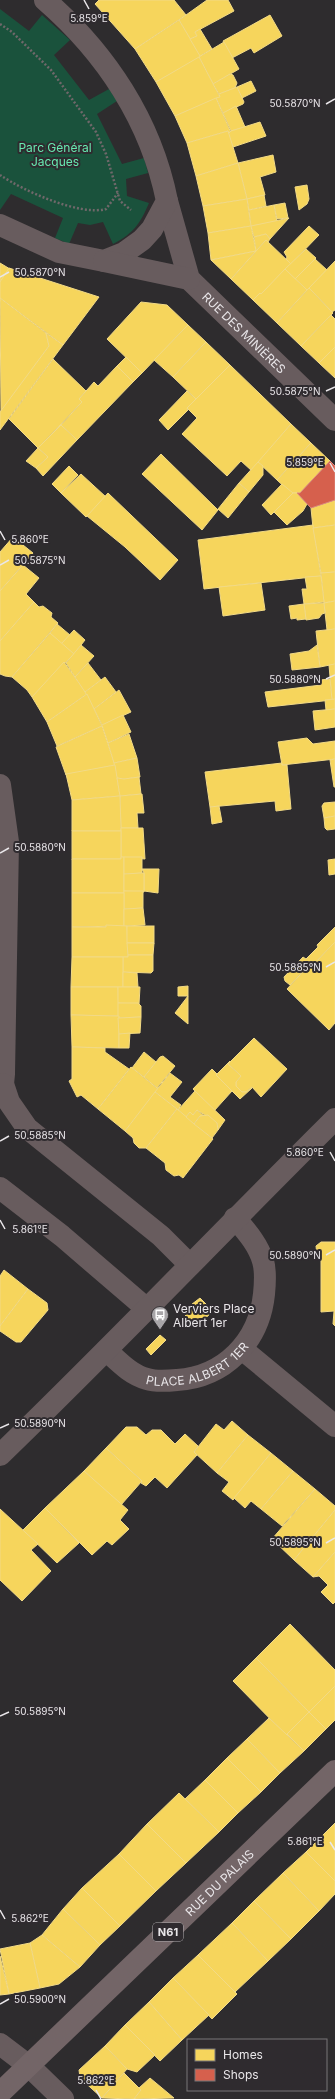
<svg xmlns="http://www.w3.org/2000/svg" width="335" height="2099" font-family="Inter,sans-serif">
	<rect width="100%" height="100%" fill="#2e2c2e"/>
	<path fill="#1a523c" d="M0,9L29,31L42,15L70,40L54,55L89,100L109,89L117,101L97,114L122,164L144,158L148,173L126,179L127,196L149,203C140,224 134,233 113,244L103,222L90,225L78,223L69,244L55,238L63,218L11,194L0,210Z"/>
	<g fill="#f6d55c" stroke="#f2da86">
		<polygon points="99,0 174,0 186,15 135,49 95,4"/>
		<polygon points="207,0 228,0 234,11 195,32 197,36 190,39 179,20"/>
		<polygon points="270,15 282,36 254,53 251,48 232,58 223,41"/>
		<polygon points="179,20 201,57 156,82 135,49"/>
		<polygon points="200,29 212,49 200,56 190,39 197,36 195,32"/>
		<polygon points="224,42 239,69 213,84 199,57"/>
		<polygon points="199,57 220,97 175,116 156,82"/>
		<polygon points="230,74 233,75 237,83 235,88 219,94 213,84"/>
		<polygon points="251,81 256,91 242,98 237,87"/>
		<polygon points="237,87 244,102 243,104 223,113 216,98 220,97 219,94"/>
		<polygon points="216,98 231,133 228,134 228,131 187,143 175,116"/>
		<polygon points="236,106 245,127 231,131 223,113"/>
		<polygon points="260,122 266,136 233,147 228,134 231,131"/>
		<polygon points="228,131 238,163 196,176 187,143"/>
		<polygon points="273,155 276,172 260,177 265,195 247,199 238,163"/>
		<polygon points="238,163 247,199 203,206 196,176"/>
		<polygon points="307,185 309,199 307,204 299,210 295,187"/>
		<polygon points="264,195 266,206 249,210 247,199"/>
		<polygon points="247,199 251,226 208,233 203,206"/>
		<polygon points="285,203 288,218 277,219 274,205"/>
		<polygon points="274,205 277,222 251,226 249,210"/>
		<polygon points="289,218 270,239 266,234 254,237 251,226"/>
		<polygon points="251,226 256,251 211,260 208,233"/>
		<polygon points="309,226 319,235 291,264 286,259 287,257 284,252"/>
		<polygon points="266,234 270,239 268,242 266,240 256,251 254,237"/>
		<polygon points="266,240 291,264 261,294 260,293 253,300 231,279"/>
		<polygon points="306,249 316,258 295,279 285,269"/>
		<polygon points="256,251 231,279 211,260"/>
		<polygon points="315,259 327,270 307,290 295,279"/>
		<polygon points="335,261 335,310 332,312 309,288"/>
		<polygon points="0,263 10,269 0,282"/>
		<polygon points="9,268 99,297 63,345 0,298 0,282"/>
		<polygon points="285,269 307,290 277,323 253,300 260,293 261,294"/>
		<polygon points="309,288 333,313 301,346 277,323"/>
		<polygon points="0,298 46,333 49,346 1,412"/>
		<polygon points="141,302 167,305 188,325 142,373 107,339"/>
		<polygon points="331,315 335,319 335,347 319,363 301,346"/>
		<polygon points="188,325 206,342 173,377 154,360"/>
		<polygon points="46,333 63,345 0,430 0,412 49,346"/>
		<polygon points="206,342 230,365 196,399 173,377"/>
		<polygon points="335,347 335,378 319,363"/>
		<polygon points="126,357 142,373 133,382 117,366"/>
		<polygon points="53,359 86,391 79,399 82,402 38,448 9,419"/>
		<polygon points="230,365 291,424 252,471 241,461 227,476 182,434 197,418 187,408"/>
		<polygon points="117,366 133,382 77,440 61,425 82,402 79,399 94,382 98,386"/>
		<polygon points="187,391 196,399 187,408 188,410 168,430 159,420"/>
		<polygon points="291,424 311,443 277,480 258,462"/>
		<polygon points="61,425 77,440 43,476 36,468 48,457 38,448"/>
		<polygon points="311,443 330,461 300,493 291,493 277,480"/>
		<polygon points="38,448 48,457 36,468 26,461"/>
		<polygon points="161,454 218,510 202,530 142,474"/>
		<polygon points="258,462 263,466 263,475 249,492 239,483"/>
		<polygon points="69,466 78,475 61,493 52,484"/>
		<polygon points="81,474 106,497 86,517 61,493"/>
		<polygon points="239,483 249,492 228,518 218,509"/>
		<polygon points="282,484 293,493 271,515 262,505"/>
		<polygon points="108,493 178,560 160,580 125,547 87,516"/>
		<polygon points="293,493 297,493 307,504 303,511 287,525 274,512"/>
		<polygon points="335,500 335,525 313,528 311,508"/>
		<polygon points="313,525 321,576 204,589 198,540"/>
		<polygon points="335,525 335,572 321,573 313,528"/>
		<polygon points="13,537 33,553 0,591 0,552"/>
		<polygon points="23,565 39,578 26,594 34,602 0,641 0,591"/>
		<polygon points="335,572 335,601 324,603 321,573"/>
		<polygon points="321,576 324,602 304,604 302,589 307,589 305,577"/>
		<polygon points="261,583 265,610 223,616 219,587"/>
		<polygon points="335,601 335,629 327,630 324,603"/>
		<polygon points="34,602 39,607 43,606 52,613 51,617 58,623 12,677 5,676 0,674 0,641"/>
		<polygon points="324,603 325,613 322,614 319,618 306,620 304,604"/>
		<polygon points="304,604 306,619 297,620 297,618 291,619 289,606"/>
		<polygon points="57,624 70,635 61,644 50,633"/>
		<polygon points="335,629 335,664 320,667 316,631"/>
		<polygon points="74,630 85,640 74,654 61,644"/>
		<polygon points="50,633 74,654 32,697 27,690 12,677"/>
		<polygon points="81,645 94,656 75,677 66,663"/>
		<polygon points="317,645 320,667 292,670 290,654 309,651"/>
		<polygon points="64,662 87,694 47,722 32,697"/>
		<polygon points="88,663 101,680 85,692 75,677"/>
		<polygon points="335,664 335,699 332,700 329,665"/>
		<polygon points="105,677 116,692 94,709 85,692"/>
		<polygon points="330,679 332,700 268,707 265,692 321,685 320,680"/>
		<polygon points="119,690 131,712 102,725 94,709"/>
		<polygon points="87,694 102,726 57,746 47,722"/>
		<polygon points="335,699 335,709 326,710 325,700"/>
		<polygon points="335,709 335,727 315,730 313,711"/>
		<polygon points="123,715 131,732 108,743 102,725"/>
		<polygon points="102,726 115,765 66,775 56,747"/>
		<polygon points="129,734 137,758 114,763 108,743"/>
		<polygon points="307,738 313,744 335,741 335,759 282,765 278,742"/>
		<polygon points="137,758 140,777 124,779 117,778 114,763"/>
		<polygon points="335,759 335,787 334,787 330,760"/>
		<polygon points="282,763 282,765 287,765 291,809 276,811 275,801 210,807 205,772"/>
		<polygon points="115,765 120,796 72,800 66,774"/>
		<polygon points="139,777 141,794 120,796 117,778 124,779"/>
		<polygon points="142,794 144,813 137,813 138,828 121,828 120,796"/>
		<polygon points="120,796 121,831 72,831 72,800"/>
		<polygon points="335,802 335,816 324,818 322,806 324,803"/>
		<polygon points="219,806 222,822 212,824 210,807"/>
		<polygon points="335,816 335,829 327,830 325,828 324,818"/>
		<polygon points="121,828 143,828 145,859 121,857"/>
		<rect x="72" y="831" width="49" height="28"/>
		<polygon points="121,857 124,857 124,893 72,893 72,859 121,859"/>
		<polygon points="124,857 142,857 142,873 124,874"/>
		<polygon points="335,859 335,874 329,875 328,860"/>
		<polygon points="142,869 159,869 158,893 144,891 144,873"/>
		<polygon points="142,873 144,873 144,892 124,891 124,874"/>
		<polygon points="124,891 143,891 143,908 124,909"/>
		<polygon points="72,893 124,893 124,926 72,927"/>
		<polygon points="143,908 145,925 124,926 124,909"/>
		<polygon points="106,925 127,926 128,957 72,957 72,927 106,927"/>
		<rect x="127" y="926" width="27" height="17"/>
		<polygon points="335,927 335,942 313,965 311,963 290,985 285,981 284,977 303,957 306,959 318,947 317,945"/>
		<polygon points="335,942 335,1023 329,1030 287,989 311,963 313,965"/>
		<polygon points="127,943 154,943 153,955 128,955"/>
		<polygon points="128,955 153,955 153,971 151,973 123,972 123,957 128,957"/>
		<polygon points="72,957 123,957 123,987 71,987"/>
		<polygon points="123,972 137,973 138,987 123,987"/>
		<polygon points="188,986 188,996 178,996 178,987"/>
		<polygon points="71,987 118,987 119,1016 71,1015"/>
		<polygon points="118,987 140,987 139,1004 118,1003"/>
		<polygon points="188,996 188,1024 175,1013"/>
		<polygon points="118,1003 138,1003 141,1006 141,1017 118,1018"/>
		<polygon points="71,1015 119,1016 119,1048 72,1047"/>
		<polygon points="141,1017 140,1033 119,1034 118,1018"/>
		<polygon points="130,1033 129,1048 119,1048 119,1034"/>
		<polygon points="254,1038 287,1069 261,1097 252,1087 246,1092 242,1092 236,1086 236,1082 241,1076 228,1064"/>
		<polygon points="72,1047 105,1048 105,1052 129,1069 98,1109 81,1095 77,1097 69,1081 72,1079"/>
		<polygon points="144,1052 156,1062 144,1077 132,1068"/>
		<polygon points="163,1056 175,1066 157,1088 144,1077 160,1057"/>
		<polygon points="230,1061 228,1064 241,1076 236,1082 236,1086 242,1092 246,1092 252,1088 240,1099 216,1075"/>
		<polygon points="131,1067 158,1089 125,1131 98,1109"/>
		<polygon points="212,1069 217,1074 216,1075 232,1091 214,1111 193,1089"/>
		<polygon points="170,1073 182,1082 170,1097 181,1105 178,1110 155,1092"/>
		<polygon points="195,1091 225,1120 218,1130 217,1123 197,1110 193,1115 190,1112 186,1117 178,1110"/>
		<polygon points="155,1092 177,1109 146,1148 139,1148 134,1143 133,1138 125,1131"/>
		<polygon points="177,1109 213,1139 183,1178 179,1175 174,1176 166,1170 165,1163 146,1148"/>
		<polygon points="197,1110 204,1116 200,1116 194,1124 186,1117 190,1112 193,1115"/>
		<polygon points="208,1115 217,1123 218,1130 212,1138 194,1124 200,1116"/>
		<polygon points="321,1242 335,1242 335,1326 333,1324 334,1311 321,1312 321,1260 317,1256 316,1246"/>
		<polygon points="4,1270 28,1289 0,1326 0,1276"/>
		<polygon points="28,1289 47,1303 48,1310 21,1342 16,1342 0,1331 0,1326"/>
		<polygon points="200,1298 211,1309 211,1313 198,1325 195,1325 184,1314 183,1311"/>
		<polygon points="160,1335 166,1340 151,1355 146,1349"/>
		<polygon points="232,1421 248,1435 217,1473 194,1452 216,1424 224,1430"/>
		<polygon points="126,1427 137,1427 146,1435 152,1430 161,1430 175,1444 185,1434 198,1446 194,1452 197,1455 167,1488 155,1477 146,1486 141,1483 142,1481 106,1448"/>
		<polygon points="248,1435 271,1453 233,1500 222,1491 229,1482 217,1473"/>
		<polygon points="106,1448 142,1481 121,1505 84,1471"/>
		<polygon points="271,1453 293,1471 261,1509 251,1501 245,1508 234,1498"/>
		<polygon points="84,1471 128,1510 120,1520 129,1529 112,1545 107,1541 92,1555 45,1508"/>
		<polygon points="293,1471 315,1489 282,1526 261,1509"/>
		<polygon points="315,1489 335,1506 335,1510 294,1560 272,1539"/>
		<polygon points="45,1508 79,1543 57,1563 23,1530"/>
		<polygon points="0,1509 38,1544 31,1550 51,1571 22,1601 0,1580"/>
		<polygon points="335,1510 335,1552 313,1577 294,1560"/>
		<polygon points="335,1552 335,1602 333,1604 321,1592 328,1585 319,1576 313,1577"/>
		<polygon points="290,1624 335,1670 335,1686 309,1712 256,1658"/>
		<polygon points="256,1658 309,1712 286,1735 233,1681"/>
		<polygon points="335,1686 335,1720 326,1729 309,1712"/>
		<polygon points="309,1712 326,1729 304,1751 287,1734"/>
		<polygon points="269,1718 304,1751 280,1773 247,1739"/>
		<polygon points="247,1739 280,1773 261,1792 227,1758"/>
		<polygon points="227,1758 261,1792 238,1813 205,1780"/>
		<polygon points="205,1780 238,1813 219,1832 185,1799"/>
		<polygon points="179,1793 219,1832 186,1863 147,1824"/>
		<polygon points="335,1823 335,1881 306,1852"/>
		<polygon points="147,1824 186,1863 156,1891 119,1854"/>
		<polygon points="306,1852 335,1881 335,1894 319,1911 283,1873"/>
		<polygon points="119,1854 156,1891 120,1926 82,1888"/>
		<polygon points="283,1873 319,1911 291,1939 254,1901"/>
		<polygon points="82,1888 120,1926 100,1945 63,1909"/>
		<polygon points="254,1901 291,1939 268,1961 232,1923"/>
		<polygon points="63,1909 100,1945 80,1967 42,1935"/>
		<polygon points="232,1923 268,1961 235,1992 198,1955"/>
		<polygon points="42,1935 80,1967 59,1984 40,1988 30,1943"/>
		<polygon points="30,1943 40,1988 9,1994 0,1949"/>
		<polygon points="198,1955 237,1994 212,2019 173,1978"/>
		<polygon points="0,1956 9,1994 0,1995"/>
		<polygon points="173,1978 209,2015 182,2040 149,2002"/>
		<polygon points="149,2002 182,2040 160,2061 125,2025"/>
		<polygon points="125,2025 155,2055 137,2072 127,2069 105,2046"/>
		<polygon points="105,2046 127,2069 102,2098 80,2078 79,2070"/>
		<polygon points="124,2073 141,2090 134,2099 102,2098"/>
		<polygon points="150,2078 174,2098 134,2099 141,2090 139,2088"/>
	</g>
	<polygon fill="#d6604d" stroke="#dc887c" points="330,461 335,466 335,500 311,508 297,493 300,493"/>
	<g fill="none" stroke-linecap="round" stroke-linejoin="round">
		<g stroke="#6f686a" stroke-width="2.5" stroke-dasharray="2 2" stroke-linecap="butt">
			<polyline points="0,24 12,32 51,70 96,132 106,154 120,201 131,210"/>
			<path d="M0,175C24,191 79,216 106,209L118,193"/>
		</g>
		<g stroke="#685c5e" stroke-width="22">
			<path id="s1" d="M167,201L189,279L335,420"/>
			<path d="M0,225L59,252L104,261L124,253L142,240L152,229L167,201C151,121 106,53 45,0"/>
			<polyline points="104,261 189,279"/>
			<polyline points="0,785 8,842 4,1074 3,1084 0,1092"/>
			<polyline points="3,1084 9,1102 27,1128 161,1236 190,1265"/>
			<polyline points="0,1188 62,1236 147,1309"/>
			<polyline points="242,1349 335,1426"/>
			<path id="s2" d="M107,1351C119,1362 131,1375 147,1379C156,1382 167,1381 177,1380C224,1377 259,1342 264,1294C265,1284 266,1271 263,1261C258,1244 246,1231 235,1218"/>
			<path d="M0,1455C114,1345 223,1230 335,1119"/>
			<polyline points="0,2044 29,2066 63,2099"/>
		</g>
		<path stroke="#736567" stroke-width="22" id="s3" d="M0,2093L335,1771"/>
	</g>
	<path fill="none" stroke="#e9e6e9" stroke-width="1.5" d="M84,0L89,9M326,104L335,99M0,277L9,272M326,391L335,387M330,463L335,472M0,531L5,540M0,565L9,560M326,679L335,675M0,853L9,848M326,967L335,962M0,1141L9,1136M330,1152L335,1161M0,1220L5,1229M326,1255L335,1250M0,1428L9,1424M326,1543L335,1538M0,1716L9,1712M330,1842L335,1850M0,1910L5,1919M0,2004L9,1999M96,2090L101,2099"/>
	<defs>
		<symbol id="bus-pin" viewBox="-11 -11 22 30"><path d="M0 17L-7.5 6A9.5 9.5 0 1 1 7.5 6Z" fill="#a8a5a8" stroke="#2f2b2f"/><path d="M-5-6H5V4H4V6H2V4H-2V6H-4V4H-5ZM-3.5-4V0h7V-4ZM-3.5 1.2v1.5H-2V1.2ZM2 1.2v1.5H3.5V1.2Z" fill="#fff"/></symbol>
	</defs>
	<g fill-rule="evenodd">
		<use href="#bus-pin" x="150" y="1305" width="20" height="27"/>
	</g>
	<g text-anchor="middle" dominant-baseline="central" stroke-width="4" stroke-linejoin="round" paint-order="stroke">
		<rect fill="#2f2b2f" stroke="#b1aeb1" stroke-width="1" x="153" y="1923" width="30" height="18" rx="3"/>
		<g font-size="11" font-weight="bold" fill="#e9e6e9">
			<text x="168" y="1932">N61</text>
		</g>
		<g font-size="12" fill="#68e9b1" stroke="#2f2b2f">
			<text x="55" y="147">Parc Général<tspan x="55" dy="14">Jacques</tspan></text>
		</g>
		<g font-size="12" fill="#e9e6e9" stroke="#2f2b2f">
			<text stroke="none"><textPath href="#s1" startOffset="158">RUE DES MINIÈRES</textPath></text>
			<text stroke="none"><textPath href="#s2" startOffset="104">PLACE ALBERT 1ER</textPath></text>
			<text stroke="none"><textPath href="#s3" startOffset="304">RUE DU PALAIS</textPath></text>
		</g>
		<g font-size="12" fill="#e9e6e9" stroke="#2f2b2f" text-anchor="start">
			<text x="173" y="1308">Verviers Place<tspan x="173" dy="14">Albert 1er</tspan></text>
		</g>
	</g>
	<g font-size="10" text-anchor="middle" fill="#e9e6e9" stroke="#2f2b2f" stroke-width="4" stroke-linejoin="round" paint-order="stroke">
		<text x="89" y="22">5.859°E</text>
		<text x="295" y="107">50.5870°N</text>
		<text x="40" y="276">50.5870°N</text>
		<text x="295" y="395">50.5875°N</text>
		<text x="305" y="466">5.859°E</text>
		<text x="30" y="543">5.860°E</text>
		<text x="40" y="564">50.5875°N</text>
		<text x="295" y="683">50.5880°N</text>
		<text x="40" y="851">50.5880°N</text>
		<text x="295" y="971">50.5885°N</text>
		<text x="40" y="1139">50.5885°N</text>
		<text x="305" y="1156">5.860°E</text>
		<text x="30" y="1233">5.861°E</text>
		<text x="295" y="1259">50.5890°N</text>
		<text x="40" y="1427">50.5890°N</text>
		<text x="295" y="1546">50.5895°N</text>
		<text x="40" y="1715">50.5895°N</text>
		<text x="305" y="1845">5.861°E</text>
		<text x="30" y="1922">5.862°E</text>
		<text x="40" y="2003">50.5900°N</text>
		<text x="96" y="2084">5.862°E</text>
	</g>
	<rect x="187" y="2039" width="140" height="52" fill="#2f2b2f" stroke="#797679"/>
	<rect x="195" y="2049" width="20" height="12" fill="#f6d55c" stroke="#797679"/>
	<text x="223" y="2059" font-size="12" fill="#e9e6e9">Homes</text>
	<rect x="195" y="2069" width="20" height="12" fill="#d6604d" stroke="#797679"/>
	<text x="223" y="2079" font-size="12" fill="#e9e6e9">Shops</text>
</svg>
